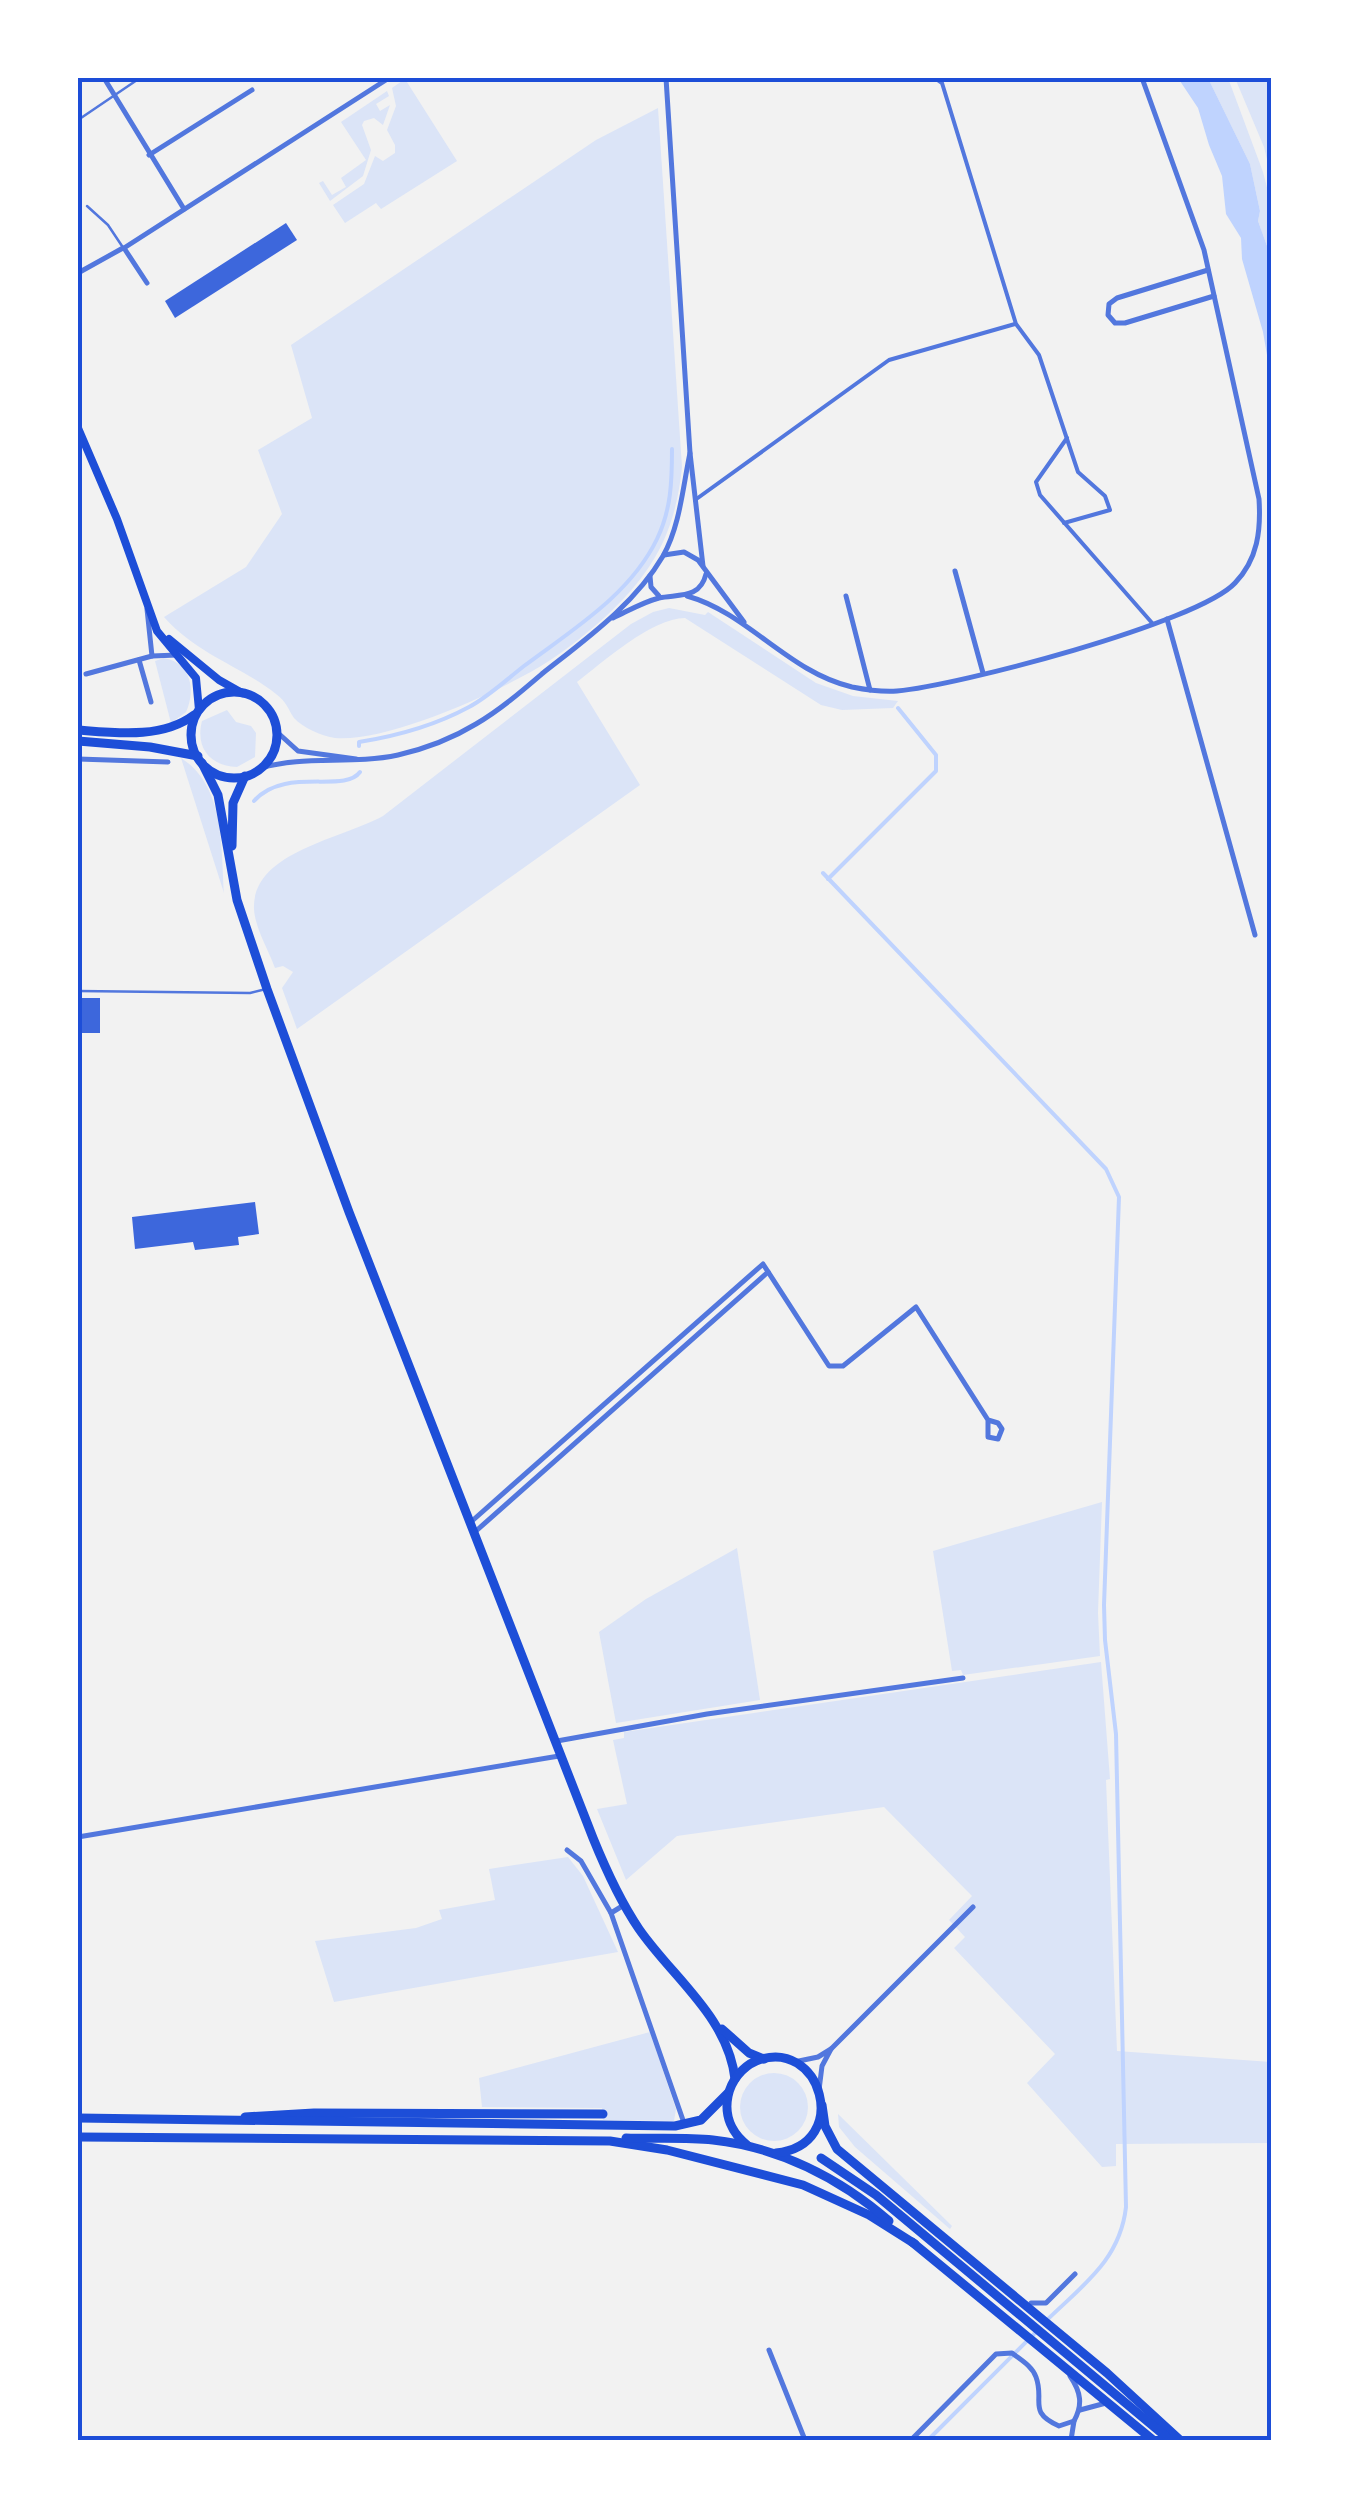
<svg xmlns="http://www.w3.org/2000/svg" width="1349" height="2518" font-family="Signika,sans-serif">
	<rect width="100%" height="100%" fill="#f2f2f2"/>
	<g fill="#dbe4f7">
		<polygon points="1208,78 1228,78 1263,172 1271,203 1271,257 1258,221 1260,211 1250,164"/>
		<polygon points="1235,78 1271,78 1271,176 1264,147"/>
		<polygon points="405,79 457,161 381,209 376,203 345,223 333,205 364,184 375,156 383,161 395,153 395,145 387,130 396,106 392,88"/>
		<polygon points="387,91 389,96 376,104 380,111 390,105 383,125 374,118 364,121 362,125 371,150 363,176 330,201 319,183 323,181 332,195 346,187 341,178 366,160 341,122"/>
		<path d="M658,108L682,467C678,506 668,542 644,574C623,604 580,641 549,661C504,690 387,743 335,738C322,736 303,728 294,718C288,709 286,701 276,694C239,665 198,655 164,617L246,567L282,514L258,450L312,418L291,345L596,140Z"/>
		<path d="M669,608L705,615L708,612L816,683L853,696L898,701L893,708L842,710L821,705L685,618C652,618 603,662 577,682L640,785L297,1029L282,988L293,972L283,966L275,968C269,951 255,928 254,909C252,852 339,840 383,816L631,624L653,612Z"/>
		<path d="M164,658C191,663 196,690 186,712L171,723L155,661Z"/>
		<path d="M227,710L236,722L251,726L256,733L255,757L237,767C210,766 195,748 202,721Z"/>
		<path d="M181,758C225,786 221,847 224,893Z"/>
		<polygon points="1102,1502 1098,1613 1100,1656 963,1675 961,1670 952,1671 933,1551"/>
		<polygon points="737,1548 760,1700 616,1723 599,1632 646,1599"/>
		<polygon points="1101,1662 1110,1779 1106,1780 1117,2051 1271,2062 1271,2143 1116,2144 1116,2166 1102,2167 1027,2083 1055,2054 954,1948 965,1937 949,1920 972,1896 884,1807 677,1836 626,1880 597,1809 627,1804 613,1740 624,1738 624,1732"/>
		<polygon points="568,1857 583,1876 618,1952 334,2002 315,1941 416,1928 442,1919 439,1910 495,1900 489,1869"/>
		<polygon points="650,2032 676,2109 674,2121 603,2120 602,2108 482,2107 479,2078"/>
		<circle cx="774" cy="2107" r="34"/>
		<polygon points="838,2114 952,2226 950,2229 855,2147 839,2127"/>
	</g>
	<polygon fill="#bfd3fe" points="1178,78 1208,78 1250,164 1260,211 1258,221 1271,257 1271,378 1263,332 1242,259 1241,238 1226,214 1222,176 1209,145 1198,108"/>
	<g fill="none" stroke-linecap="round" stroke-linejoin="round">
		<g stroke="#bfd3fe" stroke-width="4">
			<path d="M359,746V742C397,736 434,726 469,707C488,697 506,680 524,666C572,630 630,595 657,539C671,510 672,482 672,449"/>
			<path d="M254,801C285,766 344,794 360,772"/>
			<path d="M823,873L1106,1169L1119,1197L1104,1605L1105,1640L1116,1734L1126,2207C1120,2260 1083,2285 1047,2320"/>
			<polyline points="828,879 936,771 936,755 898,708"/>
			<polyline points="928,2440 1037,2331"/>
		</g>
	</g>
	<g fill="#3d67dc">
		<polygon points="286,223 297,240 175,318 165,301"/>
		<rect x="78" y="998" width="22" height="35"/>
		<polygon points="255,1202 259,1234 238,1237 239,1245 195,1250 193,1242 135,1249 132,1217"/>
	</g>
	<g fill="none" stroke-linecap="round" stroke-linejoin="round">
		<g stroke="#5277de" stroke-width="2.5">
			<polyline points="78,120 140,78"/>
			<polyline points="87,206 108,225 122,246"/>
			<polyline points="78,991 250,993 266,989"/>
		</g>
		<g stroke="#5277de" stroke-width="4">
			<polyline points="935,78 942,83 1016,324 1039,355 1078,472 1105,496 1110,510 1064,523"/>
			<polyline points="1067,438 1036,482 1040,495 1153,624"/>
			<polyline points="695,500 889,360 1015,324"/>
		</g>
		<g stroke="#5277de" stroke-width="5">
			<polyline points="104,78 184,209"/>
			<polyline points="666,78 690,453 703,566"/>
			<polyline points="149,155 252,90"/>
			<polyline points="1208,270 1117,298 1109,304 1108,315 1115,323 1125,323 1214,296"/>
			<polyline points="78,273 123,248"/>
			<polyline points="147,283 124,248 389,78"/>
			<polyline points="664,555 684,552 698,560 744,622"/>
			<polyline points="955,571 983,673"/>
			<polyline points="650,576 651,587 659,596"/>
			<path d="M687,596C748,613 788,672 852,687C867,690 882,692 897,691C956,686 1198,623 1235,583C1258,559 1261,530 1259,499L1204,250L1142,78"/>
			<polyline points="846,596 870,690"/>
			<polyline points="147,609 152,656 177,655"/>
			<path d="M613,618C628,611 643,602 659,598C679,594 700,599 706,574"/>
			<polyline points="1167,619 1255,935"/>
			<polyline points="139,660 151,702"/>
			<polyline points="86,674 152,656"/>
			<polyline points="277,732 298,751 356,759"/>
			<polyline points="78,759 168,762"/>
			<path d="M261,768C303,755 352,765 398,755C424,749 453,738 476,724C500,710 522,691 543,673C586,639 635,604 663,556C680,526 683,486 690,453"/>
			<polyline points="472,1521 763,1264 829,1366 843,1366 916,1307 988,1420 988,1437 998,1439 1002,1429 998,1423 988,1420"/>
			<polyline points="476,1531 768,1272"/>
			<polyline points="557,1741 707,1714 963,1678"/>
			<polyline points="78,1837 559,1756"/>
			<polyline points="567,1850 581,1861 611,1913"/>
			<polyline points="624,1905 611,1913 684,2123"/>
			<polyline points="831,2049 973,1907"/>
			<polyline points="794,2062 818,2057 831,2049 822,2066 819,2090"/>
			<polyline points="1031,2303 1046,2303 1075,2274"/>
			<polyline points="769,2350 805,2440"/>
			<polyline points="1080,2410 1106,2403"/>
			<path d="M911,2440L996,2354L1012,2353C1021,2360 1032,2366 1036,2377C1045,2401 1027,2412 1059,2426L1074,2421C1083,2405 1081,2392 1070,2376"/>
			<polyline points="1071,2440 1074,2421"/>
		</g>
		<g stroke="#1d4ed8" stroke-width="8">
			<polyline points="78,428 117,519 157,631 196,678 199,710"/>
			<polyline points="169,639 219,680 242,693"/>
		</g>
		<g stroke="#1d4ed8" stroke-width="9">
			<circle cx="234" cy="735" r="43"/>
			<path d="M78,730C116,733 162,739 194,715"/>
			<polyline points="78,741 150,747 198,756"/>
			<path d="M202,763L218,795L237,900L267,989L349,1212L593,1838C606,1870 620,1901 639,1929C673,1978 728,2017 735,2079"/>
			<polyline points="232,846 233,803 245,776"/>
			<polyline points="722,2029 749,2053 764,2059"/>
			<polyline points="822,2105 825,2126 837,2149 1107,2373 1180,2440"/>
			<polyline points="245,2117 314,2113 603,2114"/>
			<polyline points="78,2118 675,2126 701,2120 728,2093"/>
			<polyline points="78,2137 610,2141 667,2150 803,2185 869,2215 915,2244"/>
			<path d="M626,2138C655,2139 684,2137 713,2140C778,2147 840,2178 889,2221"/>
			<path d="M747,2145C732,2133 724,2116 728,2096C731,2081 742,2067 756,2061C821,2035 853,2145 776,2153"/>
			<polyline points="821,2158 876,2195 1170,2440"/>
			<polyline points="912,2242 1153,2440"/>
		</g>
	</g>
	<rect width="1349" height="2518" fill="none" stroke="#ffffff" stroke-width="160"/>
	<rect x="80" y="80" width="1189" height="2358" fill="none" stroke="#1d4ed8" stroke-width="4"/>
</svg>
